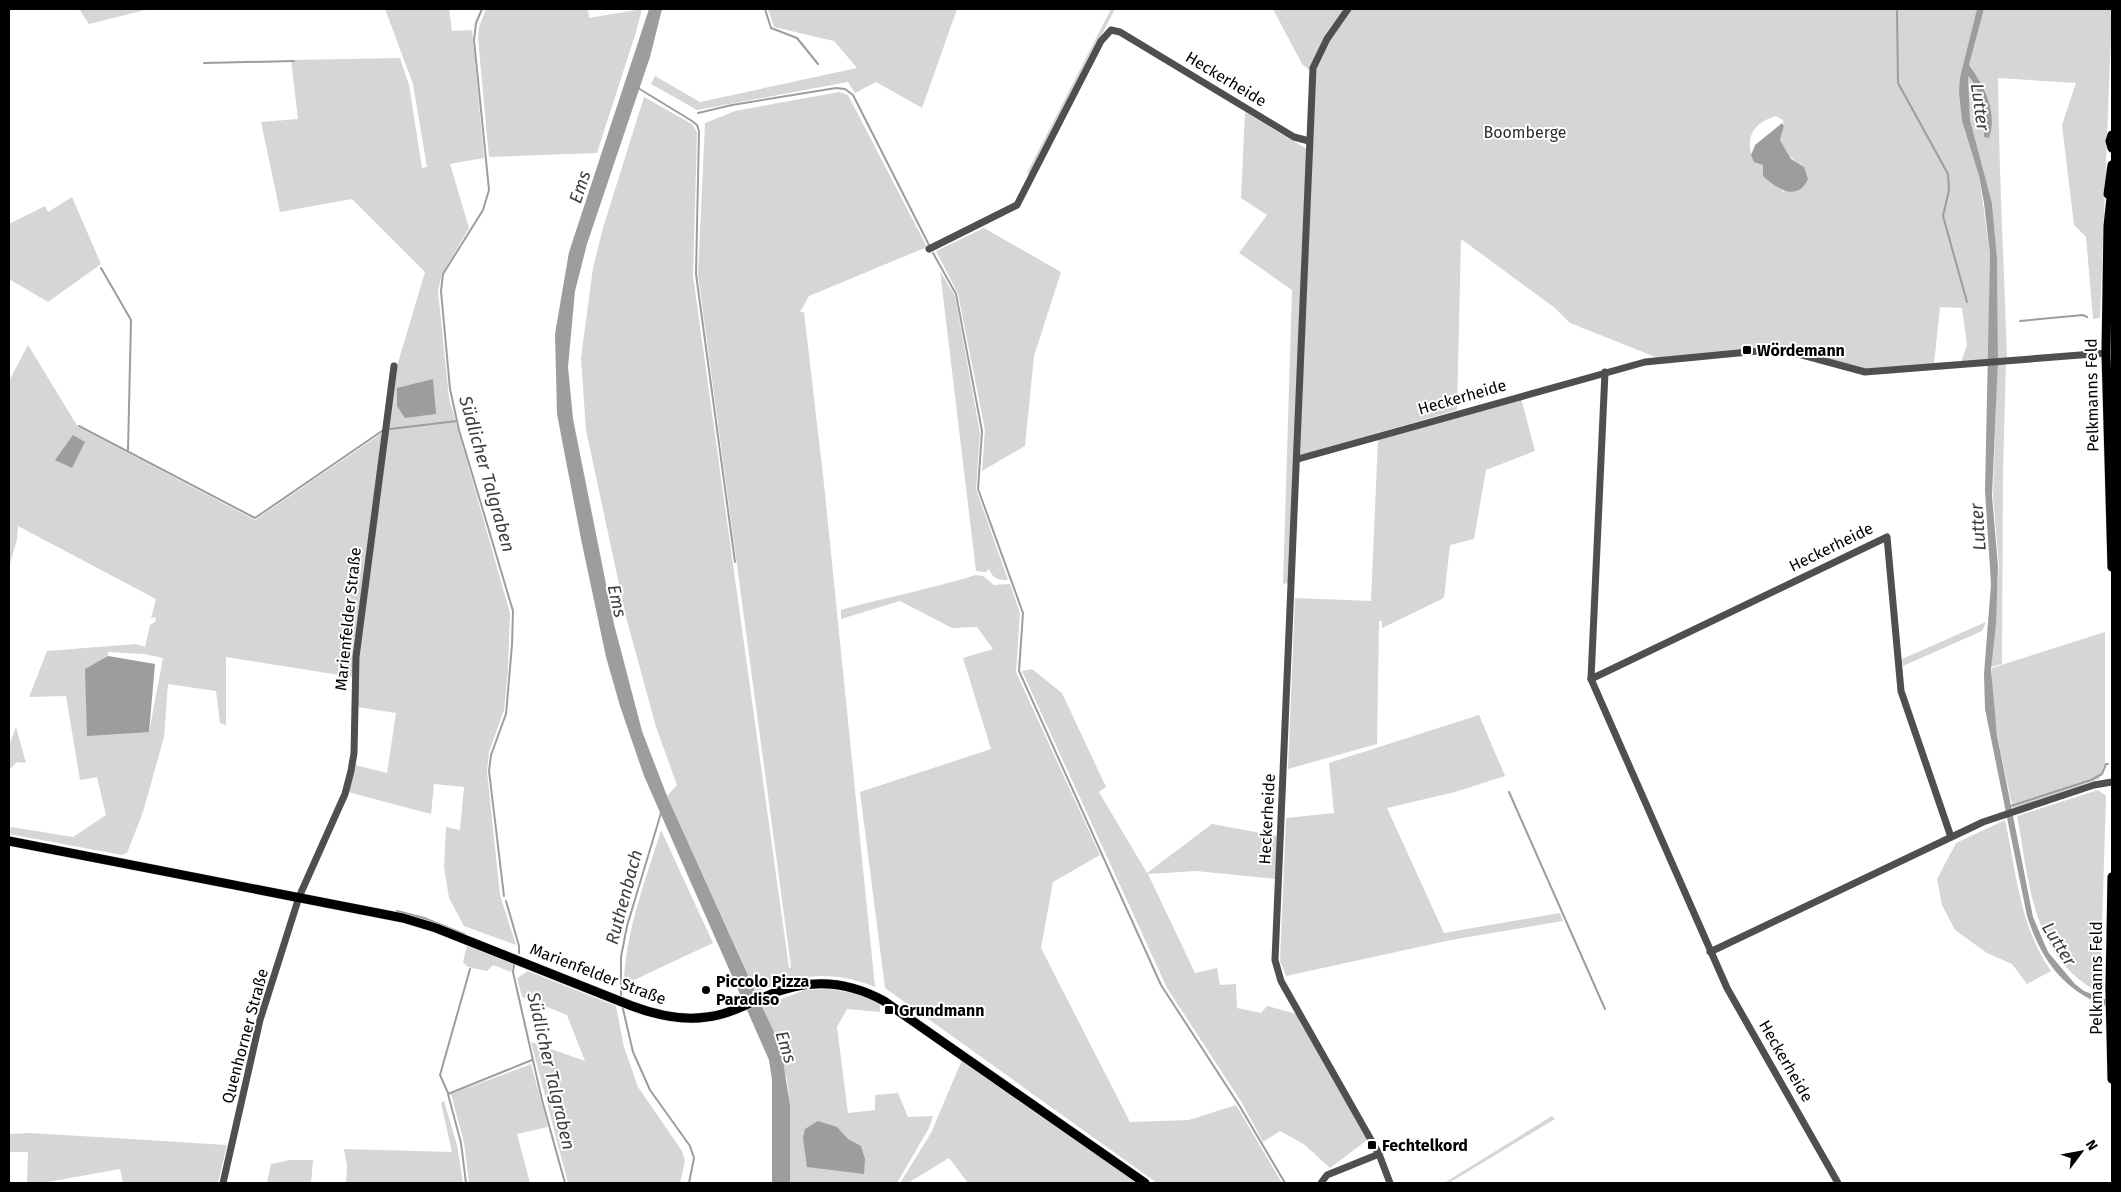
<svg xmlns="http://www.w3.org/2000/svg" width="2121" height="1192" font-family="'Fira Sans',sans-serif">
	<rect width="100%" height="100%" fill="#fff"/>
	<g fill="#d6d6d6" fill-rule="evenodd">
		<polygon points="79,9 149,9 89,24"/>
		<polygon points="385,9 449,9 452,31 472,30 484,158 450,164 469,228 442,274 438,291 449,398 510,613 508,669 504,710 489,752 487,771 500,895 516,945 464,926 449,898 444,867 446,827 460,830 464,787 434,784 431,814 348,792 355,765 387,773 396,713 357,707 356,677 397,366 425,272 352,199 280,212 261,122 298,119 291,60 400,58 409,85 422,168 427,167 413,84"/>
		<polygon points="486,9 588,9 589,18 642,9 636,32 597,153 489,157 478,38 479,27"/>
		<polygon points="768,9 957,9 922,108 876,82 855,93 848,82 697,110 651,84 655,76 700,102 857,68 834,41 774,27"/>
		<polygon points="1111,9 1115,9 1030,175 1027,173"/>
		<path d="M1273,9H1977L1960,77L1962,121L1979,176L1990,254L1989,360L1961,362L1967,345L1962,308L1940,307L1934,364L1866,370L1781,347L1658,358L1570,323L1555,308L1461,239L1457,410L1295,457L1289,583L1283,584L1292,290L1239,253L1267,215L1241,198L1245,112L1312,152L1316,80L1314,74L1302,64ZM1776,116L1783,120L1784,126L1780,140C1786,151 1790,160 1802,165L1784,192L1763,176L1764,167L1762,163L1754,162C1744,139 1752,123 1776,116Z"/>
		<path d="M1984,9H2112L2100,318L2093,319L2086,237L2074,225L2062,125L2076,83L1998,78C1999,172 2004,265 2007,358L1998,359L1997,258L1992,203L1970,120L1968,75C1982,90 1984,118 1984,137L1989,138L1977,77L1969,65Z"/>
		<path d="M839,92L848,95L927,247L809,296L800,312H804L824,484L875,987C830,969 800,975 756,992L667,796L677,785L656,727L626,617L586,430L581,358L593,268L603,228L644,97L692,124L697,132L693,276L789,968L791,967L698,275L705,123L735,111Z"/>
		<polygon points="72,197 101,264 48,302 9,279 9,224 45,206 48,212"/>
		<polygon points="984,228 1061,272 1034,356 1025,446 982,471 985,430 958,294 936,251"/>
		<path d="M940,271L955,296L980,433L976,489L1008,580C999,580 993,579 989,569L986,572L976,571Z"/>
		<path d="M28,345L78,427L255,520L382,433L352,677L226,657V725L220,723L216,691L168,684L164,737L143,812L127,853L122,855L9,834L11,827L73,837L106,815L97,777L80,780L66,696L29,697L47,651L136,644L145,647L150,625L155,622L156,617L151,618L156,599L18,526L17,539L9,568V381ZM108,652L144,654L163,658L149,732L85,670L108,656Z"/>
		<polygon points="2006,362 2003,471 2002,664 1991,667 1999,566 1993,497 1997,365"/>
		<polygon points="1521,398 1535,451 1486,470 1474,539 1450,545 1444,598 1382,628 1382,621 1379,621 1377,744 1288,769 1295,598 1371,601 1378,439"/>
		<path d="M976,575L983,576L994,585L1010,584L1020,613L1016,672L1100,855L1053,882L1041,948L1130,1122L1189,1120L1236,1105L1282,1183H1157L885,988L860,792L991,749L963,658L993,649L977,627L952,628L900,601L841,619V610C886,597 931,589 976,575Z"/>
		<polygon points="1986,622 1982,631 1903,666 1902,659"/>
		<path d="M2105,632V766L2099,779L2013,809C2003,762 1991,717 1992,668Z"/>
		<polygon points="1032,669 1062,693 1106,787 1099,792 1147,873 1212,824 1278,836 1276,879 1196,871 1148,874 1195,973 1217,968 1220,985 1236,984 1237,1008 1261,1013 1267,1006 1297,1014 1367,1140 1330,1168 1305,1145 1280,1131 1263,1142 1242,1103 1167,988 1022,671"/>
		<polygon points="1479,715 1505,776 1455,792 1387,808 1444,933 1560,913 1563,921 1451,940 1286,976 1280,961 1286,818 1334,813 1329,763"/>
		<polygon points="16,727 26,763 17,762 9,770 9,746"/>
		<path d="M2098,790L2106,796L2100,993C2031,957 2030,883 2017,816Z"/>
		<path d="M2005,820C2016,871 2020,927 2051,971L2027,984L2012,964L1987,953L1955,930L1942,905L1937,879L1956,843Z"/>
		<path d="M661,830L713,943L634,980L624,979C627,927 646,879 661,830Z"/>
		<polygon points="467,946 513,964 511,972 493,965 487,971 468,967 463,962"/>
		<polygon points="528,971 616,1006 624,1047 638,1087 682,1151 685,1161 680,1183 568,1183 531,1042 585,1061 567,1015 522,997 517,978"/>
		<polygon points="828,989 854,993 880,1003 880,1012 847,1009 837,1027 848,1113 875,1110 875,1095 898,1093 908,1117 933,1116 929,1128 897,1183 790,1183 790,1105 787,1079 763,1006 805,990"/>
		<polygon points="962,1060 1137,1183 968,1183 949,1158 908,1183 900,1183 931,1133"/>
		<polygon points="531,1064 548,1127 517,1134 530,1183 469,1183 464,1143 451,1094"/>
		<polygon points="444,1101 457,1145 463,1183 346,1183 347,1166 344,1149 452,1152 441,1103"/>
		<polygon points="1552,1116 1555,1119 1449,1183 1444,1183"/>
		<polygon points="31,1133 227,1145 218,1183 123,1183 120,1169 42,1183 27,1183 28,1152 9,1152 9,1134"/>
		<polygon points="290,1160 313,1160 311,1183 267,1183 271,1164"/>
	</g>
	<g fill="#9d9d9d">
		<polygon points="649,9 662,9 650,57 587,244 575,291 568,367 573,419 614,624 642,731 667,796 781,1048 790,1105 790,1183 772,1183 772,1080 769,1060 644,776 620,706 606,657 581,539 557,414 555,334 569,252"/>
		<path d="M1977,9H1984L1969,65C1984,86 1998,112 1989,138L1984,137C1984,118 1982,90 1968,76L1970,120L1992,203L1997,258L1998,359L1992,496L1998,566L1996,624L1991,669L1997,735L2033,917L2048,952L2075,984L2084,991L2112,1002V1008C2065,993 2042,962 2027,916L1985,709L1984,674L1991,584L1985,491L1990,254L1984,203L1979,176L1962,121L1959,92L1960,77Z"/>
		<path d="M1782,123L1784,126L1780,140L1791,159L1804,167L1808,179C1797,203 1776,188 1763,176V165L1754,162L1751,155L1755,145Z"/>
		<polygon points="433,379 436,414 405,418 397,406 397,388"/>
		<polygon points="73,435 85,442 72,468 55,460"/>
		<polygon points="108,656 155,664 149,732 87,736 85,669"/>
		<polygon points="818,1121 837,1127 848,1139 861,1146 865,1159 864,1174 807,1167 803,1138 805,1129"/>
	</g>
	<g fill="none" stroke-linecap="round" stroke-linejoin="round">
		<g stroke="#9d9d9d" stroke-width="2">
			<polyline points="482,9 476,23 474,40 489,190 483,210 443,274 441,291 450,389 459,430 513,611 512,645 506,714 491,755 489,771 504,896"/>
			<polyline points="765,9 771,28 797,38 818,64"/>
			<polyline points="1897,9 1898,83 1948,174 1949,190 1943,216 1967,302"/>
			<polyline points="204,63 294,61"/>
			<polyline points="638,88 692,121 697,125 699,131 696,274 735,562"/>
			<polyline points="698,113 732,105 836,88 845,89 853,95 929,245"/>
			<polyline points="933,253 956,294 982,431 978,489 1023,613 1019,671 1161,985 1239,1105 1285,1183"/>
			<polyline points="101,268 131,320 128,450"/>
			<polyline points="2020,321 2083,315 2087,317"/>
			<polyline points="79,426 255,518 382,431"/>
			<polyline points="390,429 457,421"/>
			<polyline points="1509,792 1605,1009"/>
			<polyline points="2011,806 2091,780 2102,774 2106,764 2108,764"/>
			<polyline points="506,901 519,946 519,953"/>
			<polyline points="397,911 424,918 464,934"/>
			<polyline points="514,965 513,972 542,1100 565,1183"/>
			<polyline points="621,995 621,957 627,926 661,813"/>
			<polyline points="623,1009 633,1052 650,1090 690,1146 694,1158 689,1183"/>
			<polyline points="448,1093 440,1075 470,969"/>
			<polyline points="466,1183 461,1143 448,1094 532,1060"/>
		</g>
		<defs>
			<g id="major">
				<polyline points="2112,135 2110,141 2112,148"/>
				<polyline points="2112,189 2108,226 2106,353 2112,567"/>
				<polyline points="2108,194 2112,165"/>
				<path d="M9,841L403,918L436,928L632,1006C656,1015 681,1021 707,1017C727,1015 745,1005 764,997C805,978 844,979 884,1001L1145,1183"/>
				<polyline points="2112,877 2110,990 2112,1079"/>
			</g>
		</defs>
		<use href="#major" stroke="#dbdbdb" stroke-width="10"/>
		<g stroke="#4f4f4f" stroke-width="7">
			<polyline points="1348,9 1327,39 1313,68 1275,960 1281,981 1379,1154 1390,1183"/>
			<polyline points="929,249 1017,205 1101,41 1111,30 1120,32 1294,137 1309,141"/>
			<polyline points="1605,372 1591,679 1727,988 1838,1183"/>
			<polyline points="1298,459 1645,362 1780,349 1865,372 2106,353"/>
			<polyline points="1591,679 1887,537 1901,691 1951,837"/>
			<polyline points="1710,952 1983,822 2094,785 2112,782"/>
			<polyline points="223,1183 260,1020 299,897 345,794 351,771 354,753 356,657 394,366"/>
			<polyline points="1321,1183 1327,1175 1379,1154"/>
		</g>
		<use href="#major" stroke="#000" stroke-width="9"/>
	</g>
	<g fill="#000" stroke="#fff" stroke-width="2">
		<rect x="1742" y="345" width="10" height="10" rx="2.5"/>
		<circle cx="706" cy="990" r="5"/>
		<rect x="884" y="1005" width="10" height="10" rx="2.5"/>
		<rect x="1367" y="1140" width="10" height="10" rx="2.5"/>
	</g>
	<g text-anchor="middle" dominant-baseline="central" stroke-width="4" stroke-linejoin="round" paint-order="stroke">
		<g font-size="16" fill="#000" stroke="#fff">
			<text transform="translate(1226 79) rotate(31)">Heckerheide</text>
			<text transform="translate(2092 395) rotate(-91)">Pelkmanns Feld</text>
			<text transform="translate(1462 397) rotate(-16)">Heckerheide</text>
			<text transform="translate(1831 547) rotate(-26)">Heckerheide</text>
			<text transform="translate(348 619) rotate(-84)">Marienfelder Straße</text>
			<text transform="translate(1267 819) rotate(-87)">Heckerheide</text>
			<text transform="translate(598 974) rotate(21)">Marienfelder Straße</text>
			<text transform="translate(2096 978) rotate(-90)">Pelkmanns Feld</text>
			<text transform="translate(245 1036) rotate(-75)">Quenhorner Straße</text>
			<text transform="translate(1786 1061) rotate(60)">Heckerheide</text>
		</g>
		<g font-size="16" fill="#2d2d2d" stroke="#fff">
			<text x="1525" y="132">Boomberge</text>
		</g>
		<g font-size="16" font-weight="bold" fill="#000" stroke="#fff" text-anchor="start">
			<text x="1757" y="350">Wördemann</text>
			<text x="716" y="981">Piccolo Pizza<tspan x="716" dy="18">Paradiso</tspan></text>
			<text x="899" y="1010">Grundmann</text>
			<text x="1382" y="1145">Fechtelkord</text>
		</g>
		<g font-size="18" font-style="italic" fill="#3e3e3e" stroke="#fff">
			<text transform="translate(1980 107) rotate(82)">Lutter</text>
			<text transform="translate(580 187) rotate(-72)">Ems</text>
			<text transform="translate(487 474) rotate(74)">Südlicher Talgraben</text>
			<text transform="translate(1978 527) rotate(-94)">Lutter</text>
			<text transform="translate(617 601) rotate(77)">Ems</text>
			<text transform="translate(624 897) rotate(-75)">Ruthenbach</text>
			<text transform="translate(2059 944) rotate(58)">Lutter</text>
			<text transform="translate(786 1047) rotate(72)">Ems</text>
			<text transform="translate(551 1071) rotate(77)">Südlicher Talgraben</text>
		</g>
	</g>
	<rect width="2121" height="1192" fill="none" stroke="#000000" stroke-width="20"/>
	<g transform="translate(2081 1152) rotate(58)" stroke="#ffffff" stroke-width="4" paint-order="stroke">
	<path d="M0-4L9 19L0 12L-9 19Z" fill="#000000"/>
	<text y="-8" font-size="14" font-weight="bold" text-anchor="middle" fill="#000000">N</text>
	</g>
</svg>
